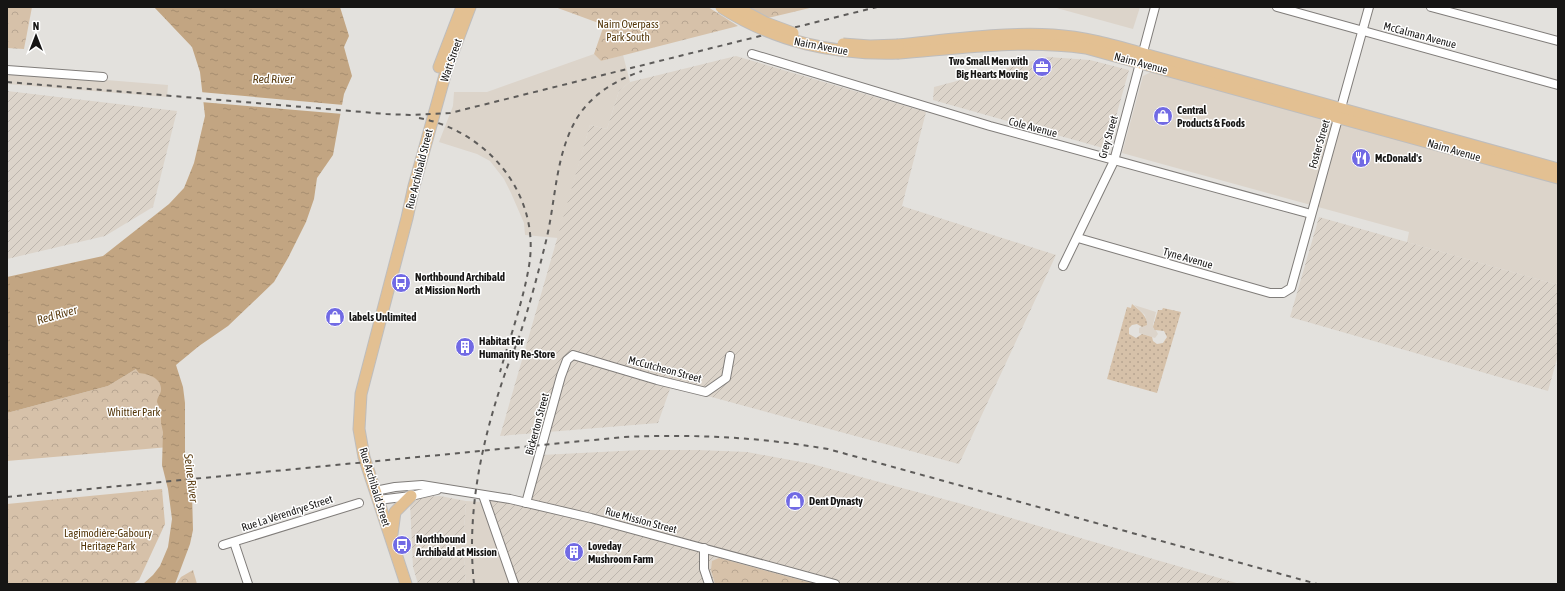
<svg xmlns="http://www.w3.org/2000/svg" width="1565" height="591" font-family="'Asap Condensed',sans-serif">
	<defs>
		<pattern id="industrial-furrows" width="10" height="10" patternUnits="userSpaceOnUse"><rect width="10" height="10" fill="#dcd4ca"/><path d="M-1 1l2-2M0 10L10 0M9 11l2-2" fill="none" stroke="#bcb5ad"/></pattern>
		<pattern id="grass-dots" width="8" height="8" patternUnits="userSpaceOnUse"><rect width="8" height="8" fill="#d6c1a9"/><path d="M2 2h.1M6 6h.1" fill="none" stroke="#b7a591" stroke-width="1.8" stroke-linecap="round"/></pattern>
		<pattern id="park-crowns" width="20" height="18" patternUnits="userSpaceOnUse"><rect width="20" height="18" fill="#d6c1a9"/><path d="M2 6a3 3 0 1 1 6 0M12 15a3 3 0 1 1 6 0" fill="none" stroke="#b7a591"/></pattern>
		<pattern id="water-ripples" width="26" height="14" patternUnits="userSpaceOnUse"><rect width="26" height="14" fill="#c2a582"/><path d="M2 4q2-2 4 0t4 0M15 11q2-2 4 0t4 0" fill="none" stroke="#a68d6f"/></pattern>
	</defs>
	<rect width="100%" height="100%" fill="#e3e1dd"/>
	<g fill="#dcd4ca">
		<polygon points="1053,7 1140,7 1133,29"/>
		<polygon points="594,54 601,61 623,55 630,82 619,91 607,129 590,125 558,238 525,235 524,223 511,193 504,179 490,161 477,154 439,142 453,106 454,92 487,92"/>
		<polygon points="7,72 168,85 167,97 7,84"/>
		<polygon points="1151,72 1558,184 1558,285 1407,242 1409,232 1122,153 1143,76"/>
		<polygon points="1134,305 1156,312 1153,325 1158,334 1155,338 1139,333 1139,328 1147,324 1145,315"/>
		<polygon points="466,501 483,502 510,584 466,584 463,545"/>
	</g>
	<g fill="url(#industrial-furrows)">
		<polygon points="736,56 926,112 902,206 1056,255 959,464 671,386 658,423 500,436 590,125 607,129 619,91 630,82"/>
		<polygon points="1048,57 1090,60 1129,70 1108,145 1103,148 933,100 934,87"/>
		<polygon points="7,91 177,111 153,207 105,236 7,259"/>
		<polygon points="1319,217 1558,285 1558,355 1548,391 1290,317"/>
		<polygon points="641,450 699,450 747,452 812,464 962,504 1240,584 514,584 483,495 527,504 541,455"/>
		<polygon points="440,496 466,501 463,545 466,584 418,584 413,567 410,502 422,497"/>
	</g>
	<path fill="url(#grass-dots)" d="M1132,304C1138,309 1148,316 1147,325L1142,327L1137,324L1132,325L1129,328V334L1136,338L1142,334L1152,337L1153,341L1157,344L1163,343L1167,337L1164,331L1155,330L1153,327L1158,310H1162L1163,308L1181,312L1157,393L1107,379L1127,307L1131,308Z"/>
	<g fill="url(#park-crowns)">
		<polygon points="7,7 32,7 24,49 7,48"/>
		<polygon points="555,7 708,7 738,26 601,61 594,54 604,25"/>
		<polygon points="746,7 814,7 768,18"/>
		<polygon points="162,368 169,447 7,461 7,413 108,386 136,369"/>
		<polygon points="162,489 165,524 139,580 133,584 7,584 7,504"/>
		<polygon points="719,558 815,584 816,584 715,584 711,570 712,561"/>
		<polygon points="193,570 197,584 176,584 181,577"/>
	</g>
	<path fill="url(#water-ripples)" d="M154,7H340L349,36L344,47L352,76L344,94L333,155L317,178L314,199L306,222L288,258L274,282L228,326L199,346L176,365L183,387L185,403V454L192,492L193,530L190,544L175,584H143L153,575L160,566L168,547L172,519L168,489L162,465L163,432L161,423V411L157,402C157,397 161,394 161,390C162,378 148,374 139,373L136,369L108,386L7,413V277L103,256L169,204L184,188L194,163L205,116L200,72L192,47Z"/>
	<polygon fill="#e3e1dd" points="200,92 344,105 343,114 201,102"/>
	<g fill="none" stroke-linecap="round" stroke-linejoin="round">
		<defs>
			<g id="minor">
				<polyline points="1277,7 1558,85"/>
				<polyline points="1431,7 1558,41"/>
				<polyline points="752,54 990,126 1311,214"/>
				<polyline points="7,70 103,77"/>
				<polyline points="1078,238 1270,293 1283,293 1291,288 1369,7"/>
				<polyline points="1063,266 1114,161 1155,7"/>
				<polyline points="375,491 395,487 422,485 510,499 591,518 835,584"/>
				<polyline points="483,495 514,584"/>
				<polyline points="378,500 411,496 437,490"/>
				<polyline points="526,503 561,376 567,360 573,355 657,380 706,392 726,378 730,356"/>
				<polyline points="234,542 248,584"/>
				<polyline points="223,545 359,503"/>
				<polyline points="704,548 704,569 709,584"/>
			</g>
			<g id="major">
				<path d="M898,45C949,40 1002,32 1053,35C1087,37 1119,47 1151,56L1558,169"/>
				<path d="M899,53C961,48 1023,39 1086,48L1558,178"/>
				<polyline points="439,67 462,7"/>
				<polyline points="392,534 395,512 411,496"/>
				<polyline points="406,584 364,457 359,429 361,394 407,218 414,186 447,68 470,7"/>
			</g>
		</defs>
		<use href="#minor" stroke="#807d7a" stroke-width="10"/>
		<use href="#major" stroke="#bebdbd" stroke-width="13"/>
		<use href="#minor" stroke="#fff" stroke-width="8"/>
		<use href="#major" stroke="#e3c092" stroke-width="11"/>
		<g stroke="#5e5c5a" stroke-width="2" stroke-dasharray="5 5" stroke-linecap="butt">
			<polyline points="7,82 386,114 410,115 450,113 877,7"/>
			<path d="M419,118C488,131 541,195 529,266C523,302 510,337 500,372"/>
			<path d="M7,497L624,437C697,434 757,437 828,449L1317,584"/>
			<path d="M474,584C466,509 483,435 508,365C513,353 518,341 522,328C531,300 539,270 546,241C556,200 555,155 577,118C592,94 616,80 642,71"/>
		</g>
		<defs>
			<g id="major-bridge">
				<path d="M721,7C776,42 834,55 899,53"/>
				<polyline points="736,7 766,23 793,33"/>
				<polyline points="843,44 870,46 898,45"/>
			</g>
		</defs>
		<use href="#major-bridge" stroke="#bebdbd" stroke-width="13" stroke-linecap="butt"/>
		<use href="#major-bridge" stroke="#e3c092" stroke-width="11"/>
	</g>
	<defs>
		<symbol id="office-disc" viewBox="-11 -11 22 22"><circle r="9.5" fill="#716ae4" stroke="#fff"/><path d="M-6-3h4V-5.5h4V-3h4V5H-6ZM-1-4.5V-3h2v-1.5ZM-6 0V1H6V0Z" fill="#fff"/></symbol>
		<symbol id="shop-disc" viewBox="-11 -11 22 22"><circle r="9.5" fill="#716ae4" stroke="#fff"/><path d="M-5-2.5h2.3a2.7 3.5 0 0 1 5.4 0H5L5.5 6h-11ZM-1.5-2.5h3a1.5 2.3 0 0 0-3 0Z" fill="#fff"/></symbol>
		<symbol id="restaurant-disc" viewBox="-11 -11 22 22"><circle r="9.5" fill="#716ae4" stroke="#fff"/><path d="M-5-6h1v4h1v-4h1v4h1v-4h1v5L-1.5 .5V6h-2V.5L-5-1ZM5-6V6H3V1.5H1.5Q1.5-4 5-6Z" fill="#fff"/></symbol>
		<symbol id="bus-disc" viewBox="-11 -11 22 22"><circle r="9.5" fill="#716ae4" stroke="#fff"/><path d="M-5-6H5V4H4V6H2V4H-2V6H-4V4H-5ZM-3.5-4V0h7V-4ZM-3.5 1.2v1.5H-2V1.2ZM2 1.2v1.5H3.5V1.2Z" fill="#fff"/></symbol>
		<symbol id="building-disc" viewBox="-11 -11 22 22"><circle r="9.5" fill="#716ae4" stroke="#fff"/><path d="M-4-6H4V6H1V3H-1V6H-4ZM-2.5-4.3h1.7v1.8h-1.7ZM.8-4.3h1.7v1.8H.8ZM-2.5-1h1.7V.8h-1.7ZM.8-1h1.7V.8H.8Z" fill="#fff"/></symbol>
	</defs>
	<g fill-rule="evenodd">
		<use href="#office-disc" x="1031" y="56" width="22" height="22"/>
		<use href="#shop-disc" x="1152" y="105" width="22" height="22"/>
		<use href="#restaurant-disc" x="1350" y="147" width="22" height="22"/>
		<use href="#bus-disc" x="390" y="272" width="22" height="22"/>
		<use href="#shop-disc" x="324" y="306" width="22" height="22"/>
		<use href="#building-disc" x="454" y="336" width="22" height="22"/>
		<use href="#shop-disc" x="784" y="490" width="22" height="22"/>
		<use href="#bus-disc" x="391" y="534" width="22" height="22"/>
		<use href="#building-disc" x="563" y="541" width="22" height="22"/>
	</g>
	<g text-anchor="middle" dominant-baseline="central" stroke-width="3" stroke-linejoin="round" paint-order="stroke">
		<g font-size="11" fill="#533609" stroke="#fff">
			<text x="628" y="24">Nairn Overpass<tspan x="628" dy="13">Park South</tspan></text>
			<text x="134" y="412">Whittier Park</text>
			<text x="108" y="533">Lagimodière-Gaboury<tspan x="108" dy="13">Heritage Park</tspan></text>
		</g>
		<g font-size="11" fill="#161514" stroke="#fff">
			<text transform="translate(1420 35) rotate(15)">McCalman Avenue</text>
			<text transform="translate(821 46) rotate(11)">Nairn Avenue</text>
			<text transform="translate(451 60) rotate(-71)">Watt Street</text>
			<text transform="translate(1141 63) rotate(15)">Nairn Avenue</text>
			<text transform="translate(1033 127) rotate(15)">Cole Avenue</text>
			<text transform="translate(1108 137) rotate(-74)">Grey Street</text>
			<text transform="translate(1319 144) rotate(-74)">Foster Street</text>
			<text transform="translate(1454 150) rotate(16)">Nairn Avenue</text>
			<text transform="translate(419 169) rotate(-76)">Rue Archibald Street</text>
			<text transform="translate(1188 258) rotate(16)">Tyne Avenue</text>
			<text transform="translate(665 369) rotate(15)">McCutcheon Street</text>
			<text transform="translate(537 424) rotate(-75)">Bickerton Street</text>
			<text transform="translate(375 487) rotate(73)">Rue Archibald Street</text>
			<text transform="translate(287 513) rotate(-18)">Rue La Vérendrye Street</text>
			<text transform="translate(641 520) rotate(15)">Rue Mission Street</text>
		</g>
		<g font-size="11" font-weight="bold" fill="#161514" stroke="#fff" text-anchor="start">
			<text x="1028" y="61" text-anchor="end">Two Small Men with<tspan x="1028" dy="13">Big Hearts Moving</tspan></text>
			<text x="1177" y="110">Central<tspan x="1177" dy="13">Products &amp; Foods</tspan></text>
			<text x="1375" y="158">McDonald's</text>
			<text x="415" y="277">Northbound Archibald<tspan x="415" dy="13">at Mission North</tspan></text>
			<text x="349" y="317">labels Unlimited</text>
			<text x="479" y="341">Habitat For<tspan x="479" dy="13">Humanity Re-Store</tspan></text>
			<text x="809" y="501">Dent Dynasty</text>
			<text x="416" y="539">Northbound<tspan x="416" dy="13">Archibald at Mission</tspan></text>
			<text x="588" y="546">Loveday<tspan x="588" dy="13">Mushroom Farm</tspan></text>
		</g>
		<g font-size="12" font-style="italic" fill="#5c3e13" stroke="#fff">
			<text x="273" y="79">Red River</text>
			<text transform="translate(57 315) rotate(-16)">Red River</text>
			<text transform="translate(191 478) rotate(83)">Seine River</text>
		</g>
	</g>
	<rect width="1565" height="591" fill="none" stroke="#161514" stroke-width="16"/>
	<g transform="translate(36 36)" stroke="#ffffff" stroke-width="3" paint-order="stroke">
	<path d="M0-3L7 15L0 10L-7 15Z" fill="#161514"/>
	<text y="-6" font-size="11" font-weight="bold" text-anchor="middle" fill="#161514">N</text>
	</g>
</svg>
